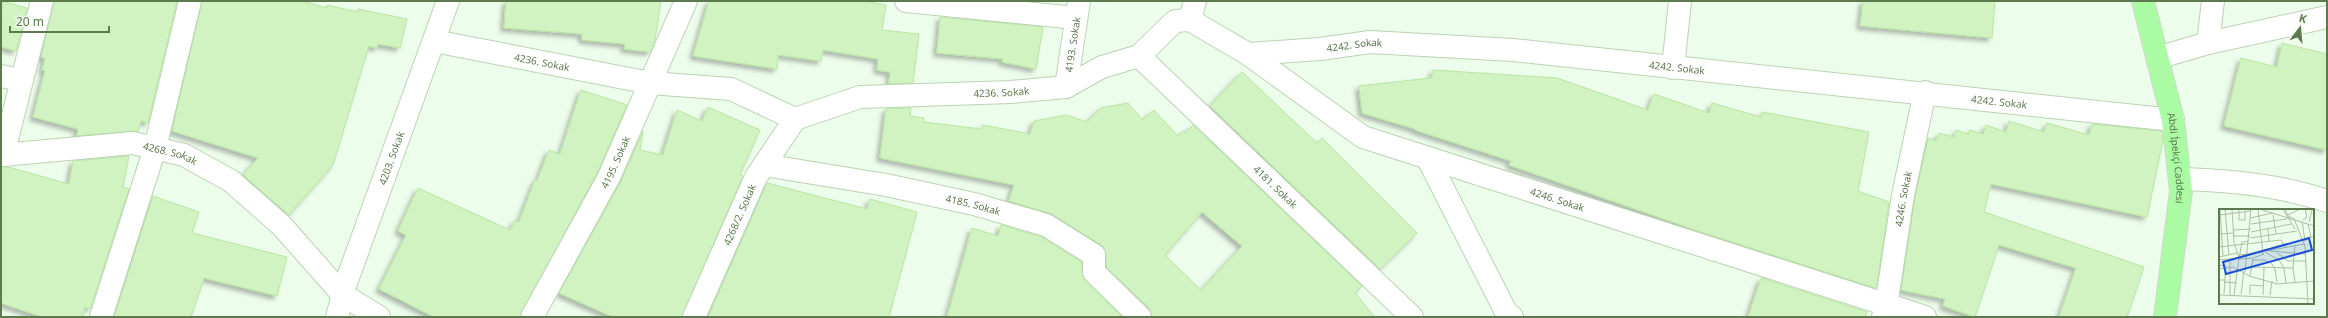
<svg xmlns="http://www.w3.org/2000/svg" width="2328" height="318" font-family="'Noto Sans',sans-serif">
	<defs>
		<filter id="shadow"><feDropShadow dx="-3.5" dy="3.5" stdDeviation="2" flood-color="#0004"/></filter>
	</defs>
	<rect width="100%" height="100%" fill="#edfdeb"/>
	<g fill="#d1f3c2" stroke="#b8e6a2" fill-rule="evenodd" filter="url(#shadow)">
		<polygon points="2,1 27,8 16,51 1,47"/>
		<polygon points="54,1 177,1 148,123 141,121 138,131 77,136 78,129 33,117 45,71 42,70 45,59 41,57"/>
		<polygon points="202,1 303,1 327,8 327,5 358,12 358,9 407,19 400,48 378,44 377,48 369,46 333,165 289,215 243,175 258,158 172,131"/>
		<polygon points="506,1 661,1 655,40 650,52 624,49 625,44 582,40 582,34 504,28"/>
		<polygon points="709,1 863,1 886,5 882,30 919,34 913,83 889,84 890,72 877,70 878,59 823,50 821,61 778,55 777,69 693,56"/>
		<polygon points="1863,1 1995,1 1992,38 1860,26"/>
		<polygon points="940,17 1043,27 1036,69 1002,62 1003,59 937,53"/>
		<polygon points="2282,43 2327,54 2327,150 2224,126 2241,58 2277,67"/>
		<polygon points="1433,70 1557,78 1648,110 1654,94 1709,113 1712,103 1761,117 1762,112 1869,132 1858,191 1889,202 1877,285 1875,288 1698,231 1509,165 1511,161 1415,130 1415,129 1362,113 1359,86 1431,78"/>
		<polygon points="1242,72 1317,143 1322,138 1417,233 1380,269 1210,106"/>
		<polygon points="581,90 627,105 598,171 520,317 434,317 379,289 406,235 398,231 418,188 510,230 515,220 519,222 535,180 537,181 549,150 560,154"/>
		<path d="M1128,103L1143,120L1154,110L1178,136L1183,131L1185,133L1193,125L1362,286L1355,293L1375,317H1152L1149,308L1106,267V255L1101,245L1052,214L1009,201L1014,185L880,158L886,109L911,108L910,116L924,118L923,122L982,129L983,125L1030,134L1034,121L1067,115L1087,122L1101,108ZM1202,212L1242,246L1201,290L1165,255Z"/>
		<polygon points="708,107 760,130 740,175 743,176 682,317 613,317 559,293 620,183 643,131 640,150 663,155 677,110 702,121"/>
		<polygon points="2009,121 2044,132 2047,123 2089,135 2092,124 2162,131 2163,140 2147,217 1991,184 1984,212 2144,267 2127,317 2059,317 2076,268 1999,245 1975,317 1943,306 1945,299 1901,290 1915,197 1928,138 1936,141 1939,133 1954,137 1956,130 1968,134 1970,130 1983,134 1986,125 2006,132"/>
		<polygon points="129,156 123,187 129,189 90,309 85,307 82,317 42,317 1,303 1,167 8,167 69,184 73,161"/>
		<polygon points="767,183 867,209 870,199 917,212 889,317 708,317"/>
		<polygon points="153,196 199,212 192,233 287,257 277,296 204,278 191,317 114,317"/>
		<polygon points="1001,225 1041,237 1082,262 1082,272 1085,281 1122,317 947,317 972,228 998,236"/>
		<polygon points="1761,278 1867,312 1865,317 1748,317"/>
	</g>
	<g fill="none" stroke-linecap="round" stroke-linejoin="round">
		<defs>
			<g id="minor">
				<polyline points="906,1 1076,18"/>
				<path id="s1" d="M1190,20L1248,54L1320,49L1370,42L1513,50L2173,120"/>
				<polyline points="1190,20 1195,1"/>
				<path id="s2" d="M434,41L650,83L731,89L795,119"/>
				<polyline points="2208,43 2213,1"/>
				<path id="s3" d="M1248,54L1363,137L1925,317"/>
				<path id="s4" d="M1139,56L1412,317"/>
				<polyline points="2157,58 2208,43 2327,17"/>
				<polyline points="1673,68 1680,1"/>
				<path id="s5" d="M1,76L22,80L3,155L133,143L184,155L231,181L282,226L343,295L379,317"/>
				<polyline points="22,80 42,1"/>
				<path id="s6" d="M1066,87L1079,1"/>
				<path id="s7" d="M795,119L860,97L1011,92L1066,87L1102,67L1139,56L1175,21L1190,20"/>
				<polyline points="1428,159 1506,312 1512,317"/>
				<path id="s8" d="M764,165L886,185L974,204L1046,225L1094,255V272L1140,317"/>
				<path d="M2180,179C2229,180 2280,185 2327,201"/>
				<polyline points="101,317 155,148 190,1"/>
				<path id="s9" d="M337,317L346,283L448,1"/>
				<path id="s10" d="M532,317L609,177L686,1"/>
				<path id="s11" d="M694,317L756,177L795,119"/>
				<path id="s12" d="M1883,317L1886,306L1903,195L1925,92"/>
			</g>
			<g id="major">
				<path id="s13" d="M2143,1L2173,120L2181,191L2165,317"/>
			</g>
		</defs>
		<use href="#minor" stroke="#bbd3b3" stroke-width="24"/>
		<use href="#major" stroke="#d1dacd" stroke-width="24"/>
		<use href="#minor" stroke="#fff" stroke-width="22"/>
		<use href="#major" stroke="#abfba4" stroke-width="22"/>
	</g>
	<g text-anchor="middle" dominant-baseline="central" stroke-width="4" stroke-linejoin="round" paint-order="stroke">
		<g font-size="10" fill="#5c7a4d" stroke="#f4fff2">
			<text stroke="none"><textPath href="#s6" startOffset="43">4193. Sokak</textPath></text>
			<text stroke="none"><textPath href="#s1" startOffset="174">4242. Sokak</textPath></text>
			<text stroke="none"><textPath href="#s2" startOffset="110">4236. Sokak</textPath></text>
			<text stroke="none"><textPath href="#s1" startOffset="498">4242. Sokak</textPath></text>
			<text stroke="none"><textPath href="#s7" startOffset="210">4236. Sokak</textPath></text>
			<text stroke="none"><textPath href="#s1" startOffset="822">4242. Sokak</textPath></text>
			<text stroke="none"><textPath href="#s5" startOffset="268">4268. Sokak</textPath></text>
			<text stroke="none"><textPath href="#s13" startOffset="161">Abdi İpekçi Caddesi</textPath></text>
			<text stroke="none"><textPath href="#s9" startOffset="168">4203. Sokak</textPath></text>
			<text stroke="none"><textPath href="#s10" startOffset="176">4195. Sokak</textPath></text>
			<text stroke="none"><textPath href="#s4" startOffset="189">4181. Sokak</textPath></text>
			<text stroke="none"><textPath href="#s12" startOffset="120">4246. Sokak</textPath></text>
			<text stroke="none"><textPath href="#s3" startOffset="346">4246. Sokak</textPath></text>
			<text stroke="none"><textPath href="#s8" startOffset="213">4185. Sokak</textPath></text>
			<text stroke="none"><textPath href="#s11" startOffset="112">4268/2. Sokak</textPath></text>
		</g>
	</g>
	<g transform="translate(2219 209)">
		<rect width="95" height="95" fill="#edfdeb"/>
		<path fill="none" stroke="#aac1a2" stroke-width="1" d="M1,0L4,47M6,0L10,46M13,0L15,33L20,49L15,86M20,0V11H26V2M39,0L44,45M40,0L95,17M64,0L76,20M66,0L69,7L75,10L86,37L89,95M0,6L32,2M54,6L57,25M69,6L81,0M31,9L54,4M84,11L88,8L86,0M83,12L86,32M90,13L93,1M32,15L68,10M89,15L92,28M49,20L50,33M14,21L32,20M32,23L72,15M0,25L14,24M14,27H31M31,29L78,22M84,32L95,27M76,36L74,59L76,73M0,38L62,31L66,38M48,42L85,35M51,42L87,45M46,43L60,51L65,59L67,74M58,44L69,52H87M21,46L44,43M0,48L18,44M20,50L34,49L45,45M0,51L20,49L23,33L30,32M34,51H45L52,54L56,60L58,73M0,57L6,56V59L14,58L30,67L58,75L95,72M33,58L74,59M0,60L6,59V71M26,63L32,0M31,67L34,50M0,71H6L5,85M5,73L18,74M22,85L25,62M31,85V76L45,77M0,86L95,90M11,86V50M44,86L45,59M51,86L53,72"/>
		<path fill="#1d4ed8" fill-opacity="0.15" stroke="#1d4ed8" stroke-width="2" d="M90,29L93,41L7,65L4,53Z"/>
		<rect width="95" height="95" fill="none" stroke="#5c7a4d" stroke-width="2"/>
	</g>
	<rect width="2328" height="318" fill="none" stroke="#5c7a4d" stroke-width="4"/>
	<g transform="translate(2300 28) rotate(16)" stroke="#f4fff2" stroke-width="3" paint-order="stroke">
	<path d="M0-3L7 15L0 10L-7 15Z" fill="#5c7a4d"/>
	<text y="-6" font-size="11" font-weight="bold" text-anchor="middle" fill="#5c7a4d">K</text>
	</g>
	<path d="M10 26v6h99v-6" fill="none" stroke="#5c7a4d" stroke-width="2"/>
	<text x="16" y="26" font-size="12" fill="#5c7a4d" stroke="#f4fff2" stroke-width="3" paint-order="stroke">20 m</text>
</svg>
